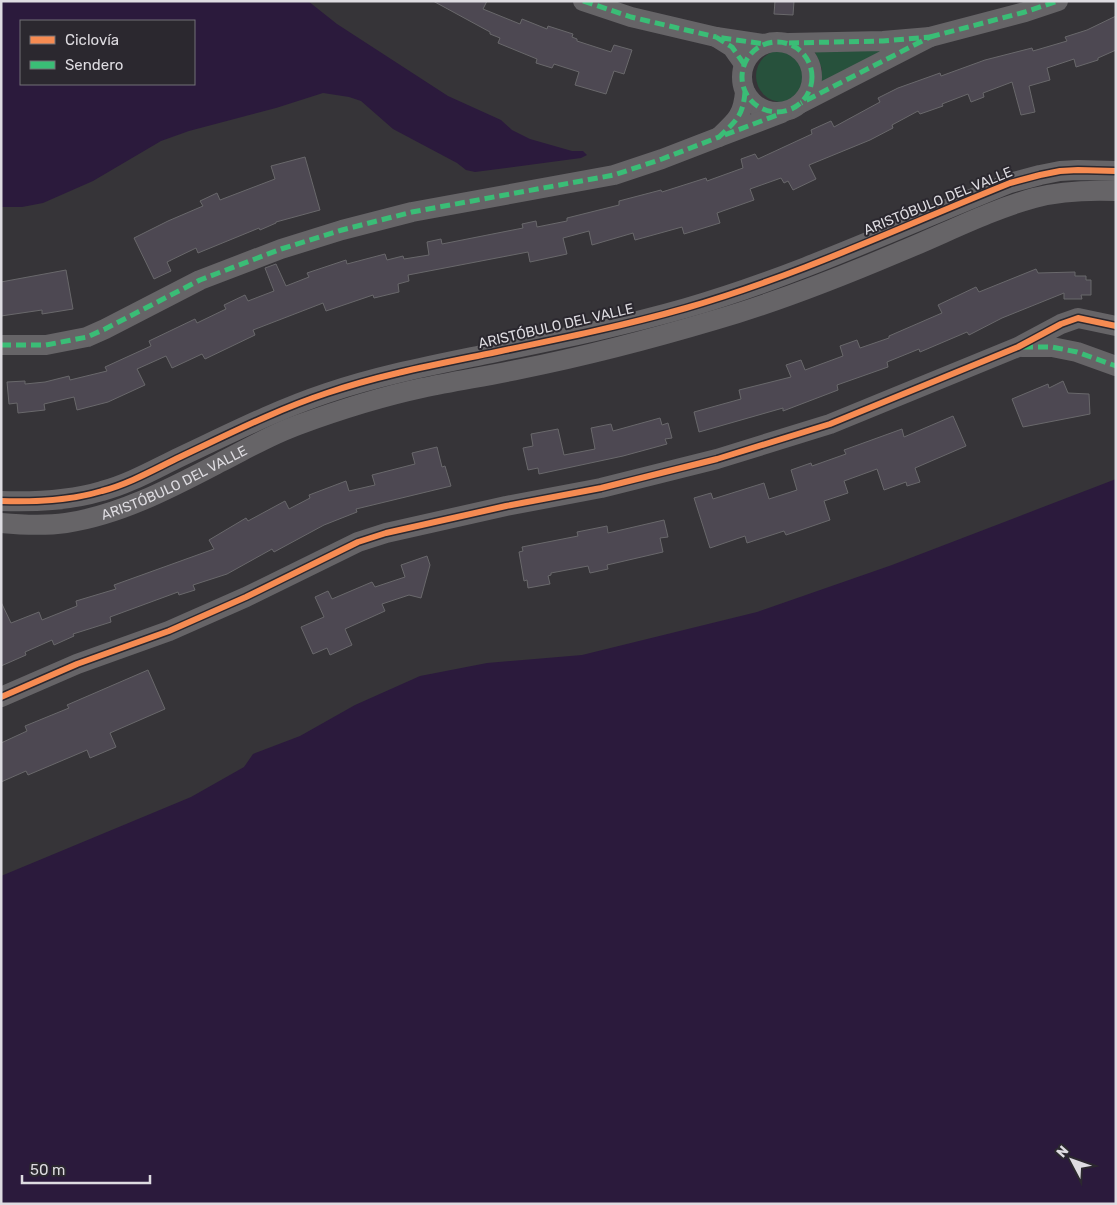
<svg xmlns="http://www.w3.org/2000/svg" width="1117" height="1205" font-family="Rubik,sans-serif">
	<rect width="100%" height="100%" fill="#363438"/>
	<g fill="#27513c">
		<polygon points="898,44 820,85 822,69 815,52"/>
		<circle cx="782" cy="76" r="26"/>
	</g>
	<g fill="#2b1a3c" fill-rule="evenodd">
		<path d="M1,1H308L337,24L448,96L501,120L512,130L530,139L572,151H583L587,155L581,158L475,172L466,170L457,163L393,129L361,101L349,97L323,93L276,108L189,131L161,141L93,181L43,203L22,207H1ZM21,21H194V84H21Z"/>
		<polygon points="1116,479 1116,1204 1,1204 1,876 191,797 244,767 253,754 300,736 355,705 420,676 487,663 582,655 757,612 892,565"/>
	</g>
	<g fill="#4d4852" stroke="#69686b">
		<polygon points="433,1 487,1 483,9 520,24 522,19 547,29 548,26 573,34 572,37 577,39 577,41 611,52 614,45 632,50 624,74 614,71 606,94 575,85 579,72 554,64 552,68 536,63 537,59 498,43 500,38 490,34 490,32"/>
		<polygon points="775,1 794,1 793,15 774,14"/>
		<polygon points="1116,16 1116,50 1098,58 1098,60 1076,67 1074,59 1047,68 1050,80 1029,86 1035,112 1021,115 1012,82 983,93 984,97 971,102 968,94 942,104 943,106 920,114 918,111 892,125 893,128 870,140 809,165 816,179 793,190 788,181 784,183 781,178 750,189 754,200 717,213 720,223 684,234 682,227 635,240 633,233 592,245 589,231 563,238 567,254 530,262 528,252 408,275 409,281 398,284 399,292 374,298 373,295 326,311 323,303 253,330 255,335 205,359 202,354 172,368 166,356 137,369 145,385 108,402 77,410 74,397 44,404 45,410 18,413 17,403 9,404 7,382 25,381 25,384 45,382 69,376 70,380 107,371 105,367 151,346 149,341 195,319 197,323 226,309 224,305 245,295 248,301 274,291 265,268 276,264 286,286 309,277 307,273 346,260 347,264 385,254 387,260 403,256 404,259 429,255 427,242 441,239 442,244 523,228 522,224 536,221 537,227 567,221 567,218 619,205 619,201 661,190 662,192 706,178 707,181 743,168 741,159 755,154 758,159 812,134 811,130 831,121 834,127 880,102 878,98 898,88 940,73 941,76 985,60 1032,48 1033,51 1067,41 1065,37 1087,30"/>
		<polygon points="305,157 320,210 276,222 276,223 260,230 259,228 198,253 196,248 167,262 171,271 154,279 134,238 168,221 203,206 200,201 217,193 220,200 275,179 271,166"/>
		<polygon points="1036,269 1038,273 1075,272 1075,276 1086,276 1086,280 1091,280 1091,295 1081,295 1082,299 1064,299 1064,293 1002,318 969,335 967,332 920,352 919,349 887,362 888,367 837,385 838,390 783,411 783,408 699,432 694,412 741,399 739,390 791,377 786,365 801,360 805,370 843,356 840,346 857,340 860,348 889,338 889,336 942,313 938,305 976,287 979,292"/>
		<polygon points="66,270 73,309 42,314 42,310 1,316 1,282"/>
		<polygon points="1063,381 1068,393 1089,394 1090,414 1023,427 1012,399 1048,384 1049,388"/>
		<polygon points="953,416 966,446 915,468 920,482 907,486 906,482 884,490 877,469 844,481 848,493 824,501 830,520 786,535 784,531 747,543 745,536 710,548 694,498 711,493 713,499 764,483 769,499 797,490 791,470 811,463 812,466 846,454 844,450 902,429 904,437"/>
		<polygon points="660,418 662,425 668,423 672,438 665,439 667,444 623,456 539,474 538,468 528,470 523,448 533,446 531,434 558,429 564,455 595,449 591,428 611,424 613,431"/>
		<polygon points="437,447 442,467 445,466 451,486 356,509 357,512 324,525 274,552 272,549 227,574 193,585 195,590 179,595 178,592 110,617 111,622 73,634 74,636 54,645 52,640 25,652 26,655 1,666 1,602 11,623 39,612 42,620 77,606 76,601 116,589 114,585 214,549 209,540 246,518 248,521 285,501 289,509 310,498 309,495 346,481 349,491 375,485 372,475 415,464 412,453"/>
		<polygon points="664,520 668,537 660,538 663,552 607,565 608,569 590,573 588,566 551,573 551,575 548,576 550,584 528,588 527,580 524,581 519,552 523,551 522,547 578,536 577,532 607,526 608,533"/>
		<polygon points="427,556 430,565 421,598 409,595 382,604 385,611 345,629 352,645 330,655 327,648 313,654 301,627 324,617 315,597 328,591 332,599 372,582 375,587 405,577 401,565"/>
		<polygon points="148,670 165,709 110,733 116,747 90,758 87,750 28,775 26,771 1,782 1,743 27,731 25,726 69,708 67,705"/>
	</g>
	<g fill="none" stroke-linecap="round" stroke-linejoin="round">
		<g stroke="#666467" stroke-width="20">
			<polyline points="583,1 631,17 716,37"/>
			<polyline points="930,37 1025,12 1058,1"/>
			<circle cx="777" cy="77" r="35"/>
			<polyline points="789,43 883,41 930,37 801,103"/>
			<polyline points="744,64 732,47 716,37 764,44"/>
			<path d="M745,92C743,116 736,121 719,137L782,113"/>
			<polyline points="1,345 46,345 87,337 105,329 200,280 281,249 342,230 412,212 614,175 662,159 719,137"/>
			<polyline points="1022,347 1052,347 1077,352 1116,366"/>
			<path d="M1,501C35,502 69,501 102,491C129,484 155,469 180,457C229,434 276,410 327,393C374,377 423,367 472,357C544,342 616,328 686,308C797,276 903,226 1010,183L1040,175L1060,171L1078,170L1116,171"/>
			<path id="s1" d="M1,523C23,525 45,526 66,523C120,515 171,488 219,463C245,450 270,435 298,425C339,410 380,397 422,388C455,381 488,376 521,369C586,356 651,339 715,320C777,302 838,278 897,253C942,235 987,211 1034,198C1060,191 1089,190 1116,191"/>
			<polyline points="1,697 77,664 169,631 246,597 358,542 386,533 506,506 601,488 717,459 830,424 1018,347 1061,324 1078,318 1116,326"/>
		</g>
		<g stroke="#3abd76" stroke-width="5" stroke-dasharray="10 5" stroke-linecap="butt">
			<polyline points="583,1 631,17 716,37"/>
			<polyline points="930,37 1025,12 1058,1"/>
			<circle cx="777" cy="77" r="35"/>
			<polyline points="789,43 883,41 930,37 801,103"/>
			<polyline points="744,64 732,47 716,37 764,44"/>
			<path d="M745,92C743,116 736,121 719,137L780,114"/>
			<polyline points="1,345 46,345 87,337 105,329 200,280 281,249 342,230 412,212 614,175 662,159 719,137"/>
			<polyline points="1023,347 1052,347 1077,352 1116,366"/>
		</g>
		<defs>
			<g id="cycleway">
				<path d="M1,501C35,502 69,501 102,491C129,484 155,469 180,457C229,434 276,410 327,393C374,377 423,367 472,357C544,342 616,328 686,308C797,276 903,226 1010,183L1040,175L1060,171L1078,170L1116,171"/>
				<polyline points="1,697 77,664 169,631 246,597 358,542 386,533 506,506 601,488 717,459 830,424 1018,347 1061,324 1078,318 1116,326"/>
			</g>
		</defs>
		<use href="#cycleway" stroke="#2b282f" stroke-width="9"/>
		<use href="#cycleway" stroke="#f68b52" stroke-width="6"/>
	</g>
	<g text-anchor="middle" dominant-baseline="central" stroke-width="4" stroke-linejoin="round" paint-order="stroke">
		<g font-size="14" fill="#dedce1" stroke="#2b282f">
			<text transform="translate(938 201) rotate(-22)">ARISTÓBULO DEL VALLE</text>
			<text transform="translate(556 326) rotate(-13)">ARISTÓBULO DEL VALLE</text>
			<text stroke="none"><textPath href="#s1" startOffset="181">ARISTÓBULO DEL VALLE</textPath></text>
		</g>
	</g>
	<rect width="1117" height="1205" fill="none" stroke="#dedce1" stroke-width="5"/>
	<rect x="20" y="20" width="175" height="65" fill="#2b282f" stroke="#737076"/>
	<rect x="30" y="36" width="25" height="8" fill="#f68b52" stroke="#737076"/>
	<text x="65" y="45" font-size="15" fill="#dedce1">Ciclovía</text>
	<rect x="30" y="61" width="25" height="8" fill="#3abd76" stroke="#737076"/>
	<text x="65" y="70" font-size="15" fill="#dedce1">Sendero</text>
	<g transform="translate(1072 1160) rotate(311)" stroke="#2b282f" stroke-width="4" paint-order="stroke">
	<path d="M0-4L9 19L0 12L-9 19Z" fill="#dedce1"/>
	<text y="-8" font-size="14" font-weight="bold" text-anchor="middle" fill="#dedce1">N</text>
	</g>
	<path d="M22 1175v8h128v-8" fill="none" stroke="#dedce1" stroke-width="2.5"/>
	<text x="30" y="1175" font-size="15" fill="#dedce1" stroke="#2b282f" stroke-width="4" paint-order="stroke">50 m</text>
</svg>
